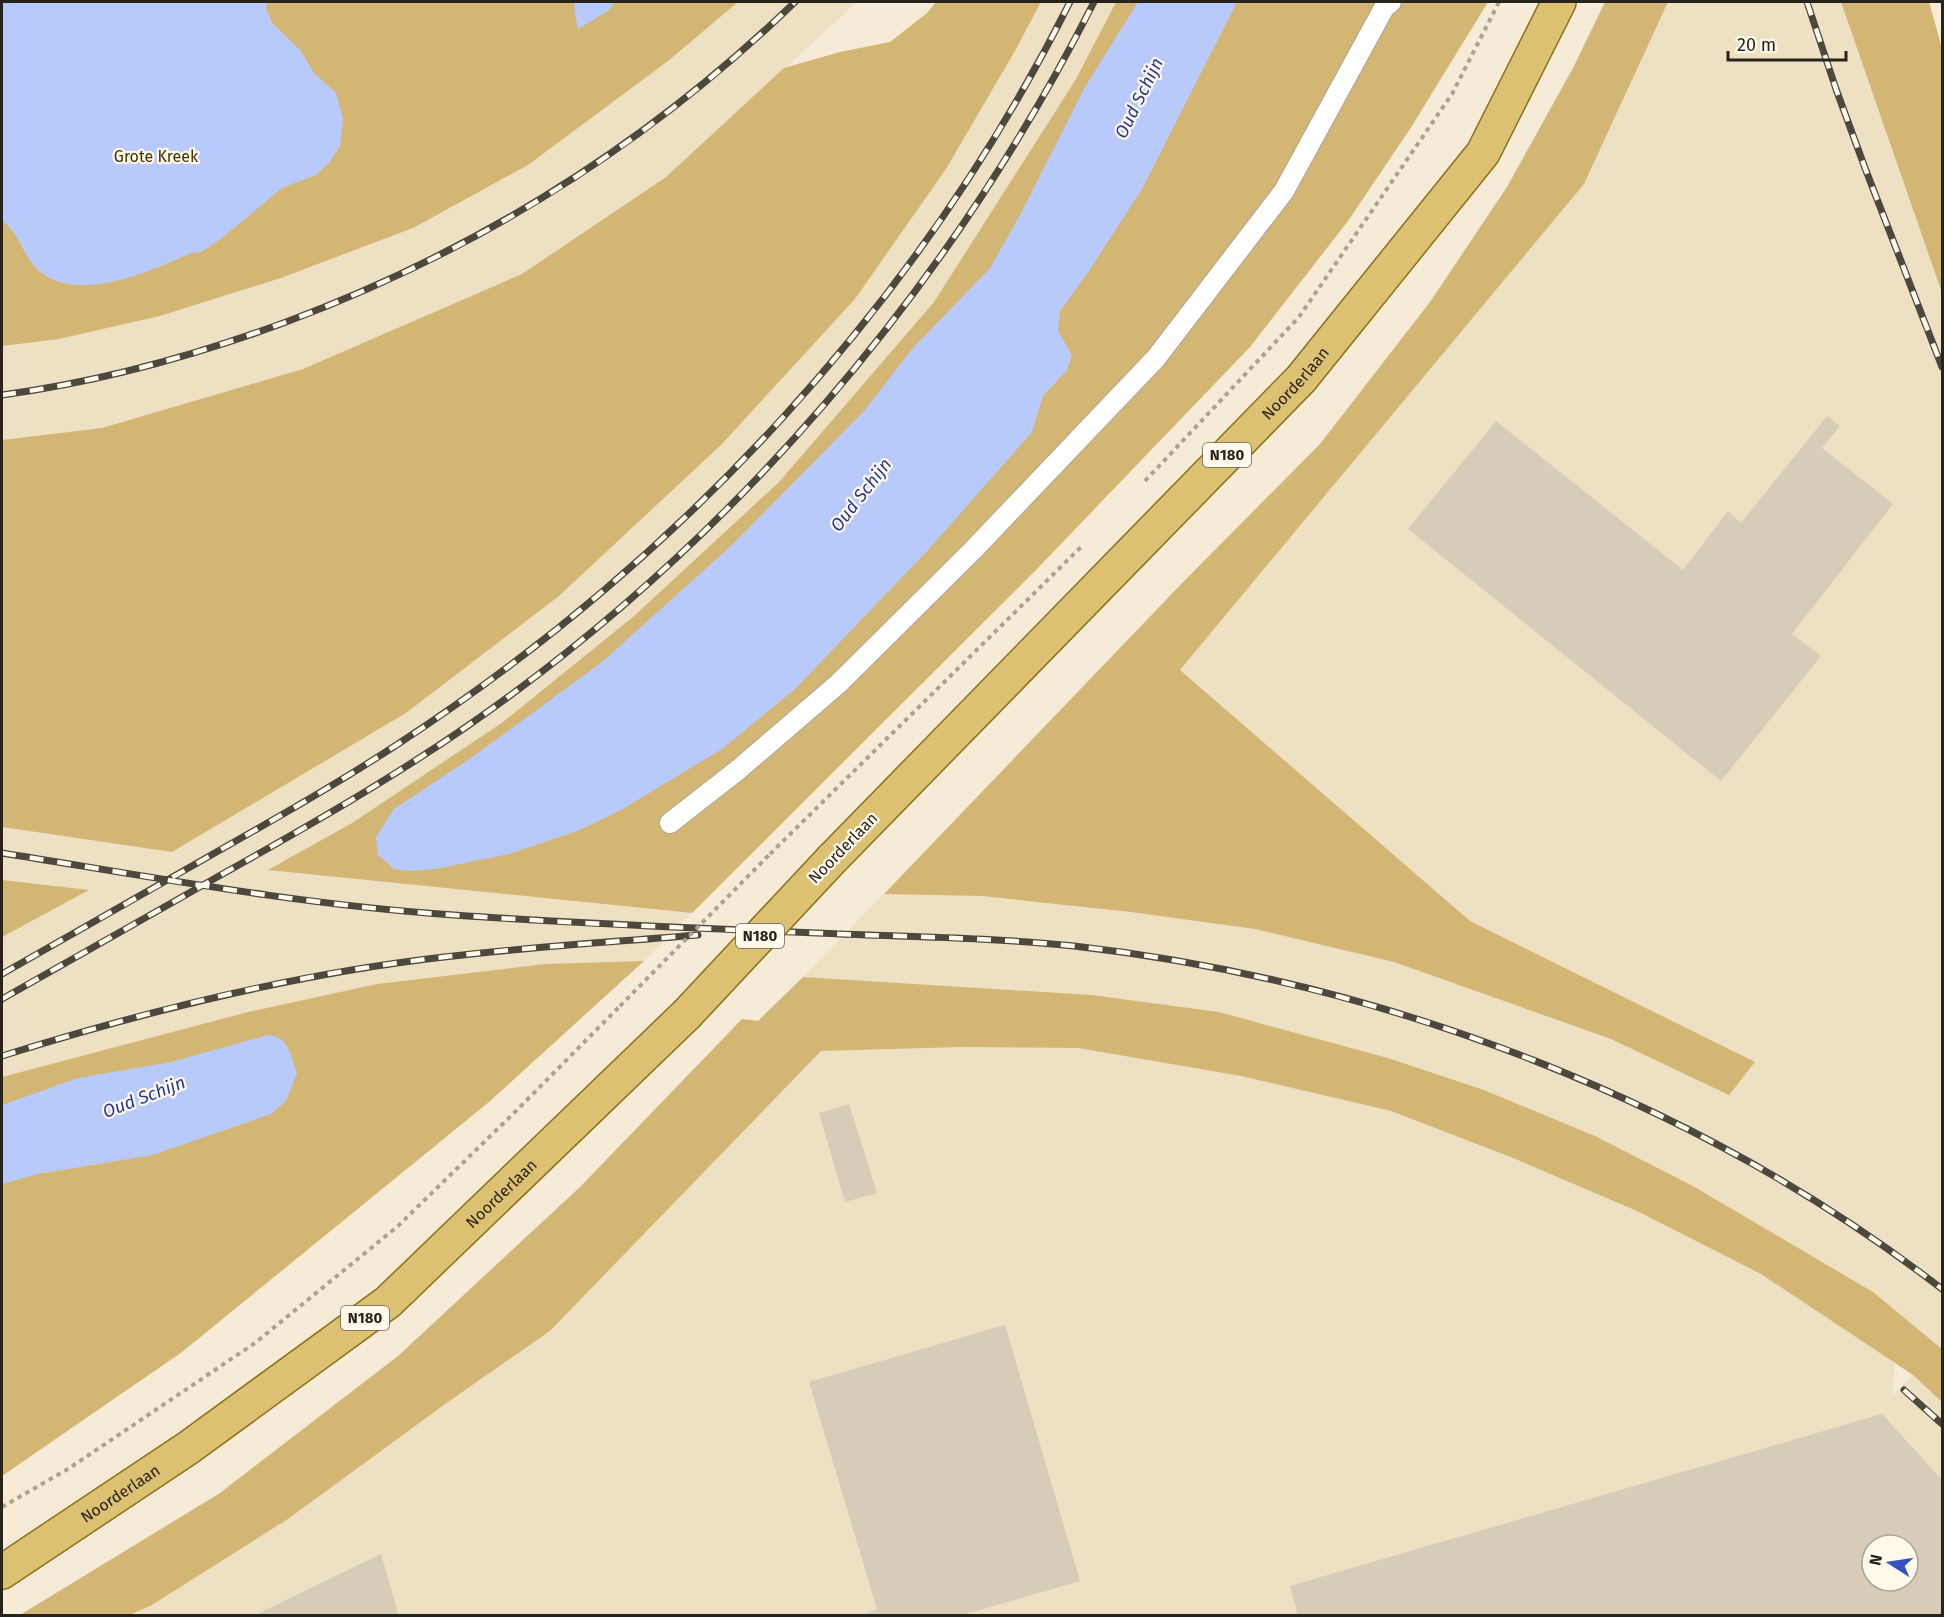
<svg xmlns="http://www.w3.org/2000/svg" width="1944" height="1617" font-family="'Fira Sans',sans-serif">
	<rect width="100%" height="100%" fill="#f5ebd6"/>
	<g fill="#ede0c3" fill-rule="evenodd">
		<polygon points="738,2 857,2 666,177 522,274 303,369 102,428 2,440 2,346 59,339 160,316 281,278 413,228 605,107 668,61"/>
		<polygon points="1041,2 1116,2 1076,79 934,302 779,482 634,616 503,722 352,823 269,870 692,913 644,961 545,964 377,984 248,1012 2,1077 2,827 172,852 406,713 559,596 721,445 855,299 946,169 1015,51"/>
		<polygon points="1668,2 1841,2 1942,293 1942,1349 1873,1292 1693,1186 1595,1136 1484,1090 1388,1058 1219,1012 1092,995 803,977 884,894 982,895 1180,670 1584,184"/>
		<path d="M963,1047L1078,1048L1241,1076L1391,1111L1513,1158L1637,1211L1761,1274L1895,1363L1892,1396L1913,1375L1942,1402V1615L131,1616L152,1605L288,1519L448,1402L550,1331L821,1051ZM1872,1545H1908V1581H1872Z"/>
	</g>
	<g fill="#d3b673">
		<polygon points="2,2 738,2 668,61 528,165 413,228 281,278 160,316 59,339 2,346"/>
		<polygon points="936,2 1041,2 1015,51 946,169 855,299 721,445 559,596 406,713 172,852 2,827 2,440 102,428 303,369 522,274 666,177 784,68 840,52 890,42 927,13"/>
		<polygon points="1116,2 1488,2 1410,129 1348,221 1250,347 1034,572 692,913 268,870 352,823 503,722 634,616 779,482 934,302 1076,79"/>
		<polygon points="1605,2 1668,2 1584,184 1180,670 1470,921 1755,1062 1729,1095 1611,1039 1394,962 1255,929 1131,912 982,896 884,894 1187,578 1320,444 1430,302 1507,187 1573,68"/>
		<polygon points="1841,2 1929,2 1942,48 1942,293"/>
		<polygon points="2,880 89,890 2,937"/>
		<polygon points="644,961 489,1102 182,1352 2,1476 2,1077 248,1012 377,984 545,964"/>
		<polygon points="803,977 1092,995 1219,1012 1388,1058 1484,1090 1595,1136 1693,1186 1873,1292 1942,1349 1942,1402 1913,1375 1761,1274 1637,1211 1513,1158 1391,1111 1241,1076 1078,1048 963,1047 821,1051 550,1331 448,1402 288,1519 152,1605 130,1615 20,1615 220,1493 398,1356 580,1187 742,1019 758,1021"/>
	</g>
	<g fill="#b8c9fc">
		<path d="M2,2H267L266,8L272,23L301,51L313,72L336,93L343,119L340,146L329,163L316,175L282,188L222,238L201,252L191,253C151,271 75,306 37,269C22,254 19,232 2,221Z"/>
		<polygon points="574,2 615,2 608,11 578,29 575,14"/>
		<polygon points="1138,2 1237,2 1142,189 1089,271 1060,311 1058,331 1072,355 1067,370 1043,396 1032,432 928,550 795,689 722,749 621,810 580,830 509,854 435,869 410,871 394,869 378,855 376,837 394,809 471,758 602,662 731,546 864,411 913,348 990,268 1020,215 1085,87"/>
		<path d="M268,1035C290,1037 290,1055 297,1073L286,1101L271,1114L153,1155L38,1174L2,1184V1105L78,1078L171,1062Z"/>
	</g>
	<g fill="#d6ccb7" fill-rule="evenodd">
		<polygon points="1827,416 1840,426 1822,448 1893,504 1792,634 1821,656 1721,781 1408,529 1496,421 1683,570 1728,511 1741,523"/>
		<polygon points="849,1104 877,1193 845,1202 819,1113"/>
		<polygon points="1005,1325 1080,1581 966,1614 967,1616 859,1616 877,1609 809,1382"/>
		<path d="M1882,1414L1942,1480V1616H1298L1290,1586ZM1872,1545H1908V1581H1872Z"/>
		<polygon points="381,1554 399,1616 253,1616"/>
	</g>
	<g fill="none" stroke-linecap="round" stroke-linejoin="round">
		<defs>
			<polyline id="service" points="670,823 739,769 838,684 973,550 1156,358 1284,191 1384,8 1391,2"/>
			<g id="primary">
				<path id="s1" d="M832,859L1301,379L1483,153L1559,2"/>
				<path id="s2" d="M2,1572L188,1448L388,1302L687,1014"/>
			</g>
		</defs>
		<use href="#service" stroke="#aea590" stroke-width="22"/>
		<use href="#primary" stroke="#8d6f18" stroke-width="36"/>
		<g stroke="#aaa292" stroke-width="4" stroke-dasharray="4.5 4.5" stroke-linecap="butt">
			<polyline points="1145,481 1299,317 1452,94 1499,2"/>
			<polyline points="770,854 1083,545"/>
			<polyline points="2,1507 68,1469 255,1343 398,1226 517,1110 620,1006"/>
		</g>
		<use href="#service" stroke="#fff" stroke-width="20"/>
		<use href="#primary" stroke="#dcc173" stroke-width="33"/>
		<defs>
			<g id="rail">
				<polyline points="1807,2 1836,89 1865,168 1942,367"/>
				<path d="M2,395C98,382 194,356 286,322C479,250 647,145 795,2"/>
				<path d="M2,853C152,877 302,905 454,915C583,924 712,929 840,934C918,937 996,938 1074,946C1382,981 1696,1099 1942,1289"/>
				<path d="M2,974C74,933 147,892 220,850C280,816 340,782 398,744C680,560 919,304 1070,2"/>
				<path d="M2,999C74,958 147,917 219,876C303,829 386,782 466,727C731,544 949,289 1094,2"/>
				<path d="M2,1056C146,1011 294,974 444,957C529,947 613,942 698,935"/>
				<polyline points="1904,1390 1942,1424"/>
			</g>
		</defs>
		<use href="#rail" stroke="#4d483d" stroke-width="7"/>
		<use href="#rail" stroke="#fff9ec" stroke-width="4.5" stroke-dasharray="14" stroke-linecap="butt"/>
		<defs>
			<polyline id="primary-bridge" points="687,1014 832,859"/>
		</defs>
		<use href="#primary-bridge" stroke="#8d6f18" stroke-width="36" stroke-linecap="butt"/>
		<polyline stroke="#aaa292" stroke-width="4" stroke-dasharray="4.5 4.5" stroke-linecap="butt" points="620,1006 770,854"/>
		<use href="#primary-bridge" stroke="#dcc173" stroke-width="33"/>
	</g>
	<g text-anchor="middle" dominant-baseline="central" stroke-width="4.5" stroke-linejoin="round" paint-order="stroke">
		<g fill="#fff9ec" stroke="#68645a" stroke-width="1.5">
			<rect x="1203" y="443" width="48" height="24" rx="4.5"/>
			<rect x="736" y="924" width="48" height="24" rx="4.5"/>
			<rect x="341" y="1306" width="48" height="24" rx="4.5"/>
		</g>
		<g font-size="15" font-weight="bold" fill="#28241c">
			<text x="1227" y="455">N180</text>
			<text x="760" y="936">N180</text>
			<text x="365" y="1318">N180</text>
		</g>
		<g font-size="16" fill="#403005" stroke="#fff9ec">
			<text x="156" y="156">Grote Kreek</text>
		</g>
		<g font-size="16" fill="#28241c" stroke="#fff9ec">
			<text stroke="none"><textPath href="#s1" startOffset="664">Noorderlaan</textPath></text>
			<text transform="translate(843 848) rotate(-46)">Noorderlaan</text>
			<text stroke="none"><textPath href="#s2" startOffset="628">Noorderlaan</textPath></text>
			<text stroke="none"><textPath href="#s2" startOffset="142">Noorderlaan</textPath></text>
		</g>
		<g font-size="18" font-style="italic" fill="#263894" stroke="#fff9ec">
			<text transform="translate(1139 98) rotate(-64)">Oud Schijn</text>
			<text transform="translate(861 495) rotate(-52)">Oud Schijn</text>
			<text transform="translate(144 1097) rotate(-21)">Oud Schijn</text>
		</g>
	</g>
	<rect width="1944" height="1617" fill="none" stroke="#28241c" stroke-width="6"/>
	<g transform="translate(1890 1563) rotate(282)"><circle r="28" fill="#fff9ec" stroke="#a9a499" stroke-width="1.5"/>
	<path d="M0-4.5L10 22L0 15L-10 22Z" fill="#384fc2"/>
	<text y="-9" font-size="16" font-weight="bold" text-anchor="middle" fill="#28241c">N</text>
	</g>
	<path d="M1728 51v9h118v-9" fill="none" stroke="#28241c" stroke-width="3"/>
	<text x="1737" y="51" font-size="18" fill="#28241c" stroke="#fff9ec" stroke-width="4.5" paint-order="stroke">20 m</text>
</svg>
